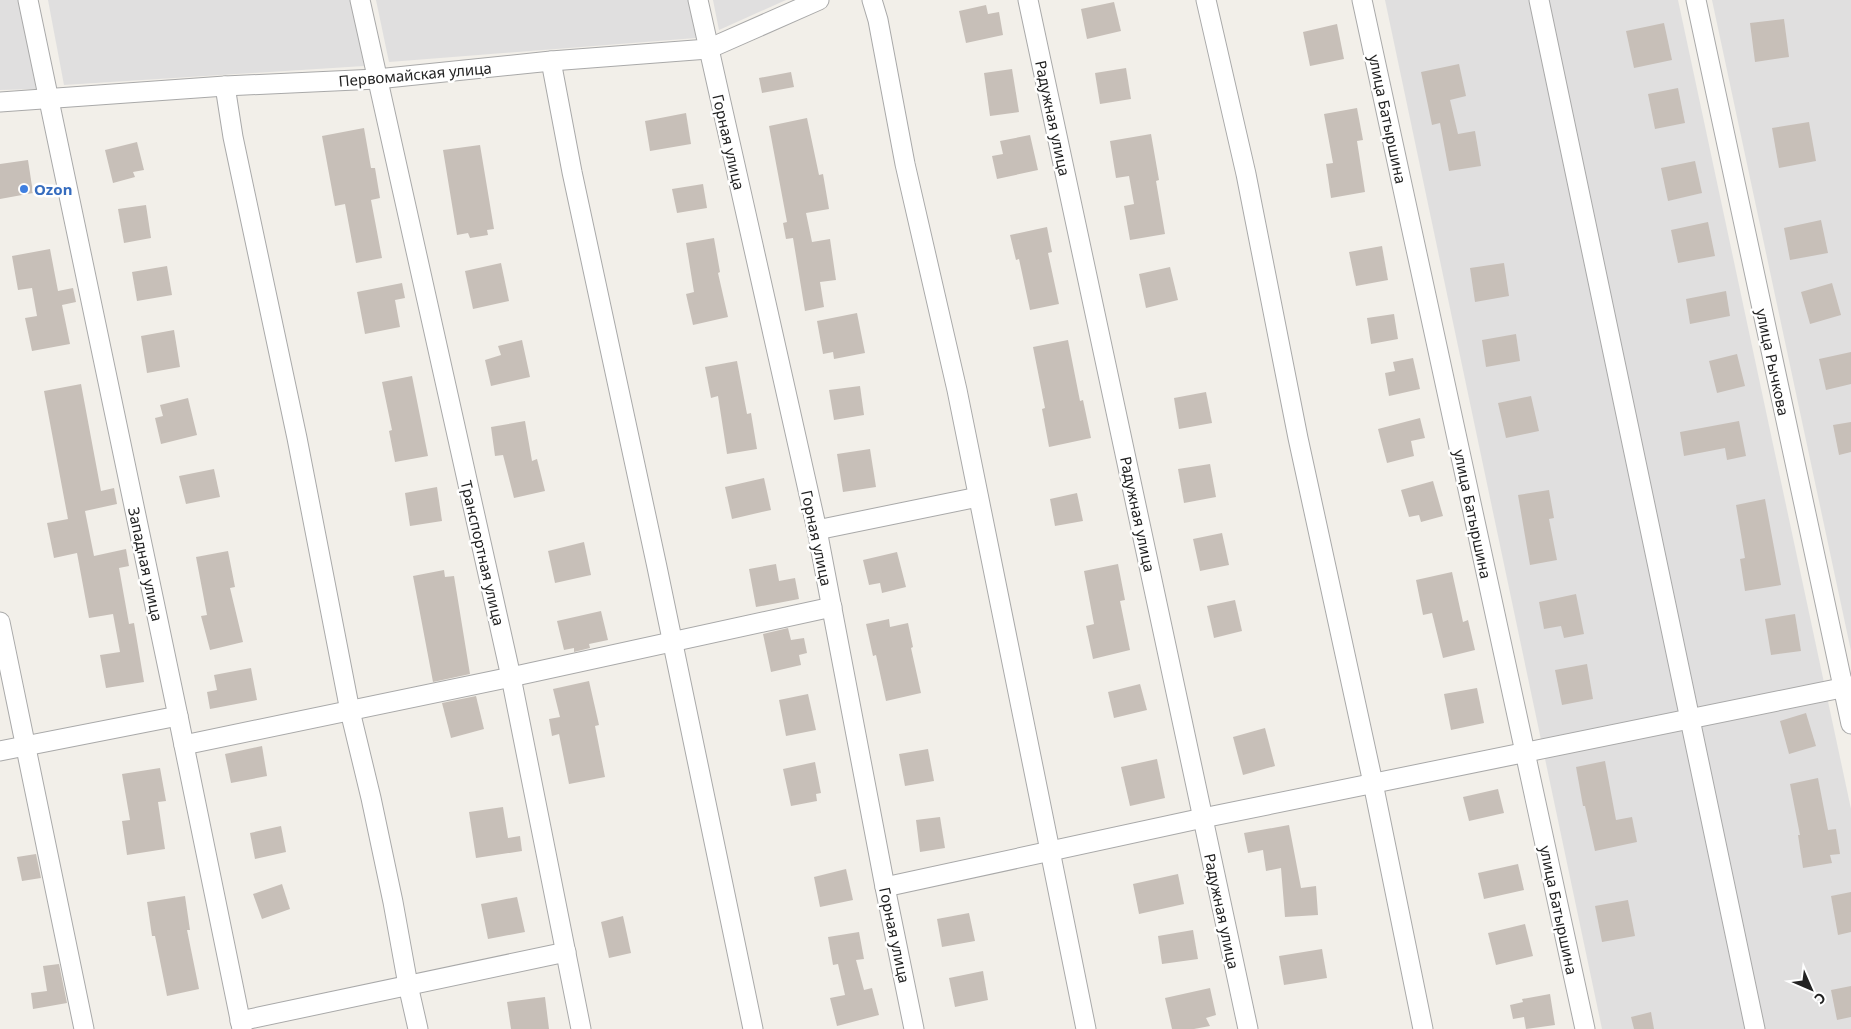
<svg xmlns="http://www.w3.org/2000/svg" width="1851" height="1029" font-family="'Noto Sans',sans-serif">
	<rect width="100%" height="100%" fill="#f2efe9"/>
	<g fill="#e0dfdf">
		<polygon points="0,0 19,0 36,89 0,90"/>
		<polygon points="48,0 351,0 364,66 64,85"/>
		<polygon points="376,0 688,0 696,38 389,62"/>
		<polygon points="713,0 786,0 719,30"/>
		<polygon points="1385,0 1678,0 1851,809 1851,1029 1602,1029"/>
		<polygon points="1712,0 1851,0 1851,651"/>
	</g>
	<g fill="#c7bfb8">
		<polygon points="1114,2 1121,31 1087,39 1081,9"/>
		<polygon points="986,5 988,14 999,12 1003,35 966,43 959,11"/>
		<polygon points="1784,19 1789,57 1755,62 1750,23"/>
		<polygon points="1664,23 1672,60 1634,68 1626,31"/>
		<polygon points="1337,24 1344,59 1310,66 1303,32"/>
		<polygon points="1459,64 1466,96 1450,100 1458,134 1475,131 1481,166 1449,171 1440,123 1432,125 1421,72"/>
		<polygon points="1126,68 1131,99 1100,104 1095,73"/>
		<polygon points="1012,69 1019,112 990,116 984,73"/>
		<polygon points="791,72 794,87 762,93 759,78"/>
		<polygon points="1678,88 1685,123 1655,129 1648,94"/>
		<polygon points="1357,108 1363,140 1357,141 1365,192 1331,198 1326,164 1333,163 1324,114"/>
		<polygon points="686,113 691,144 650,151 645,121"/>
		<polygon points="807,118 819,175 823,174 829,209 806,213 812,242 830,239 836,280 820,282 824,307 805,311 793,238 786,239 783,223 787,222 769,126"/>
		<polygon points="1809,122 1816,161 1779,168 1772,128"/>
		<polygon points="364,128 371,168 375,168 380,198 371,200 382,258 356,263 345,204 335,206 322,136"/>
		<polygon points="1151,134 1159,180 1156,181 1165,234 1130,240 1124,206 1134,204 1129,176 1116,178 1110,141"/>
		<polygon points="1030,135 1038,170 997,179 992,156 1003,154 1000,141"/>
		<polygon points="137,142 144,170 133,172 135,177 113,183 105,150"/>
		<polygon points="480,145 494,229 487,230 488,235 470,238 468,233 457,235 443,150"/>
		<polygon points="28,160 33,193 0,199 0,164"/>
		<polygon points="1695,161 1702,193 1668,201 1661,168"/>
		<polygon points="703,184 707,208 677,213 672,189"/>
		<polygon points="146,205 151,238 124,243 118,209"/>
		<polygon points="1821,220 1828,253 1790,260 1784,228"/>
		<polygon points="1708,222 1715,256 1678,263 1671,230"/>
		<polygon points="1047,227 1052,252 1048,253 1059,304 1030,310 1019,259 1016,260 1010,235"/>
		<polygon points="714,238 720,272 718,273 728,317 693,325 686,294 694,292 686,243"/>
		<polygon points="1382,246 1388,280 1356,286 1349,252"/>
		<polygon points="50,249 58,291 73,288 76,302 62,305 70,344 32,351 25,318 37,316 32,288 18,290 12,256"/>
		<polygon points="501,263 509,301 473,309 465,271"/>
		<polygon points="1504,263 1509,296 1475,302 1470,268"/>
		<polygon points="167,266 172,295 137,301 132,272"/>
		<polygon points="1170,267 1178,300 1146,308 1139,274"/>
		<polygon points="402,283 405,298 395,300 400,327 365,334 357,292"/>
		<polygon points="1832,283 1841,315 1810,324 1801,292"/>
		<polygon points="1726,291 1730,316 1690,324 1686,299"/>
		<polygon points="857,313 865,353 834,359 833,352 823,354 817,321"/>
		<polygon points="1394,314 1398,339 1371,344 1367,318"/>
		<polygon points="174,330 180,367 147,373 141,336"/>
		<polygon points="1516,334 1520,361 1486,367 1482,340"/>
		<polygon points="522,340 530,377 491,386 485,360 501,355 498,346"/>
		<polygon points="1068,340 1080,401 1083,400 1091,438 1049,447 1042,409 1045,408 1033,347"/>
		<polygon points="1851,352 1851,384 1826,390 1819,359"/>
		<polygon points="1737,354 1745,386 1717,393 1709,361"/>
		<polygon points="1413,358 1420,389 1389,396 1385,373 1395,371 1393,362"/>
		<polygon points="737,361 747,414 751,413 757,449 727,454 718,396 711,398 705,367"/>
		<polygon points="412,376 428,456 395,462 389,431 392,430 382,382"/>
		<polygon points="81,384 101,491 114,488 117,504 85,511 94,556 126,549 129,566 119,568 129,624 134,623 144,682 106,688 100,655 120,652 113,614 89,618 77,553 54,558 47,523 68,519 44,391"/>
		<polygon points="860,386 864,415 834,420 829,390"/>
		<polygon points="1206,392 1212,423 1179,429 1174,398"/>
		<polygon points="1531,396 1539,431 1506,438 1498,403"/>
		<polygon points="188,398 197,435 161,444 155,418 163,416 160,405"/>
		<polygon points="1420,418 1425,438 1411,441 1414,456 1387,463 1378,429"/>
		<polygon points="525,421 532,461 537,459 545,491 514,498 503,455 495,456 491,427"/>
		<polygon points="1739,421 1746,456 1727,460 1725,448 1684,456 1680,432"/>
		<polygon points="1851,422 1851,452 1839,455 1833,425"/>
		<polygon points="870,449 876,487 843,492 837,454"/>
		<polygon points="1210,464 1216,497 1184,503 1178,469"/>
		<polygon points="214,469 220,497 186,504 179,476"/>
		<polygon points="764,478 771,510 732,519 725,487"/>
		<polygon points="1433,481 1443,516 1421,522 1419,515 1409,517 1401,490"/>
		<polygon points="437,487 442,521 410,526 405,493"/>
		<polygon points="1549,490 1554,518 1549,519 1557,560 1530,565 1518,495"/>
		<polygon points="1077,493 1083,521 1055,526 1050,499"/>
		<polygon points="1765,499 1781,585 1745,591 1740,559 1745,558 1736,505"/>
		<polygon points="1222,533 1229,565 1200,571 1193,539"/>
		<polygon points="584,542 591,575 555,583 548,551"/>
		<polygon points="228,551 235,587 230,588 243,642 210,650 201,616 207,615 196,557"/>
		<polygon points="897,552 906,587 882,593 880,583 869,585 863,560"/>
		<polygon points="776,564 779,581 795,578 799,599 756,607 749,569"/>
		<polygon points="1118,564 1125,600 1120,601 1130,650 1093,659 1086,626 1094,624 1084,571"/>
		<polygon points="444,570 445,577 454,576 470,674 433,682 413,576"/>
		<polygon points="1452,572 1463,622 1468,620 1475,650 1443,658 1432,613 1423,615 1416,580"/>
		<polygon points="1576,594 1584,634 1564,638 1561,626 1544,629 1539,602"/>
		<polygon points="1235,600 1242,631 1214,638 1207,606"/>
		<polygon points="601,611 608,640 589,644 590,648 574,652 574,648 564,650 557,621"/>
		<polygon points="1795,614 1801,651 1771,655 1765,619"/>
		<polygon points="889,619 890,627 908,623 913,647 911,648 921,693 886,701 876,655 873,656 866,624"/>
		<polygon points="788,628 791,640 804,638 807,653 799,655 801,665 771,672 763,634"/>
		<polygon points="1587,664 1593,699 1562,705 1555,670"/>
		<polygon points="251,668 257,700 210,709 207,692 217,690 214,675"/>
		<polygon points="589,681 599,725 595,726 605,777 569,784 559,734 552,736 549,719 560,717 553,689"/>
		<polygon points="1140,684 1147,710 1114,718 1108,692"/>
		<polygon points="1477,688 1484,723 1451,730 1444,694"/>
		<polygon points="808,694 816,730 786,736 779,700"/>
		<polygon points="476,696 484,729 451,738 442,703"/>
		<polygon points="1806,713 1816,746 1789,754 1780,721"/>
		<polygon points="1265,728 1275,766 1243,775 1233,737"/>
		<polygon points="262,746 267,776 231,783 225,754"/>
		<polygon points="928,749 934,781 905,786 899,754"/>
		<polygon points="1157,759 1165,798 1130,806 1121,767"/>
		<polygon points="1605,761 1616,820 1632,817 1637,842 1595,851 1585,806 1583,806 1576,767"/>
		<polygon points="815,762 821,793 816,794 817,801 791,806 783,769"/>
		<polygon points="160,768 166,801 158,802 165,849 127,855 122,821 130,820 122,774"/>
		<polygon points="1818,778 1828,830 1836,829 1840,854 1830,855 1832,863 1803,868 1798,835 1800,835 1790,784"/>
		<polygon points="1498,789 1504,813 1469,821 1463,797"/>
		<polygon points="503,807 508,838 520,836 522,851 476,858 469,812"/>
		<polygon points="940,817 945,848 920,852 916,820"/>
		<polygon points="1289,825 1301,888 1316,886 1318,915 1285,917 1281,868 1266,871 1263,850 1248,853 1244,833"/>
		<polygon points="281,826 286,852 255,859 250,833"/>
		<polygon points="36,854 41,878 22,881 17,857"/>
		<polygon points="1518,864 1524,890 1484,899 1478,873"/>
		<polygon points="846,869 853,900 820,907 814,877"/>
		<polygon points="1178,874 1184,904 1139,914 1133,884"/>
		<polygon points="282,884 290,909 262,919 253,894"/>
		<polygon points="1851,892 1851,932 1838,935 1831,896"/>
		<polygon points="185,896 190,930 187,930 199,989 167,996 155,936 152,936 147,902"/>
		<polygon points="517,897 525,932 488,939 481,904"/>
		<polygon points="1628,900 1635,936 1602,942 1595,906"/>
		<polygon points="969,913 975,941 942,947 937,919"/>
		<polygon points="623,916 631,953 609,958 601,922"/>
		<polygon points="1525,924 1533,956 1496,965 1488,933"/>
		<polygon points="1193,930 1198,959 1162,964 1158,936"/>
		<polygon points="859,932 864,959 856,960 864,990 872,988 879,1015 837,1026 830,998 845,995 838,964 833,965 828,937"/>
		<polygon points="1322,949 1327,978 1284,985 1279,956"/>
		<polygon points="59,964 67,1003 33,1009 31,993 47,991 43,966"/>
		<polygon points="983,971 988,1000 955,1007 949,978"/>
		<polygon points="1851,986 1851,1017 1837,1020 1831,990"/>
		<polygon points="1210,988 1216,1015 1206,1018 1210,1026 1194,1029 1172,1029 1165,998"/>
		<polygon points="1550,994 1555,1025 1526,1029 1524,1017 1513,1019 1510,1005 1523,1002 1522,999"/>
		<polygon points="545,997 549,1029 511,1029 507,1002"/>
		<polygon points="1651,1012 1654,1029 1634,1029 1631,1017"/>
	</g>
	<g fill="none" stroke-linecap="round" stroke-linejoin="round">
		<defs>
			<g id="minor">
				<polyline points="28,0 178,716 242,1029"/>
				<polyline points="360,0 511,677 581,1029"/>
				<polyline points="698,0 817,530 885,887 914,1029"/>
				<polyline points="872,0 878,20 905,164 957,390 1086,1029"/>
				<polyline points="1028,0 1248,1029"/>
				<polyline points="1206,0 1246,174 1298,438 1373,783 1423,1029"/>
				<polyline points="1362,0 1585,1029"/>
				<polyline points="1539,0 1755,1029"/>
				<polyline points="1696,0 1851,724"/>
				<polyline points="551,61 572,172 657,567 753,1029"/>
				<polyline points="225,86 233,137 297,438 350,711 371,798 393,902 408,985 418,1029"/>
				<polyline points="0,102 225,86 377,79 551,61 708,49 819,0"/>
				<polyline points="817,530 978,497"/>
				<polyline points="0,622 84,1029"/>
				<polyline points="184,745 511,677 832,607"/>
				<polyline points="0,751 178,716"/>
				<polyline points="885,887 1203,818 1851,686"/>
				<polyline points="240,1021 566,952"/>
			</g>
		</defs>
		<use href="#minor" stroke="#a9a9a9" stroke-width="21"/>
		<use href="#minor" stroke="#fff" stroke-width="19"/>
	</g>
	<circle fill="#3f7fe0" stroke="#fff" stroke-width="2" cx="24" cy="189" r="5"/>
	<g text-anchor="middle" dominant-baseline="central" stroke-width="5" stroke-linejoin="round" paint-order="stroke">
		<g font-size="15" fill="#222" stroke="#fff">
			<text transform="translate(415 74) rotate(-5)">Первомайская улица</text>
			<text transform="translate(1053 118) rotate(78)">Радужная улица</text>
			<text transform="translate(1388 119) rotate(78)">улица Батыршина</text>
			<text transform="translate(729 142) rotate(77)">Горная улица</text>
			<text transform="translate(1773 362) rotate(78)">улица Рычкова</text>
			<text transform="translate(1138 514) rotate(78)">Радужная улица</text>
			<text transform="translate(1473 514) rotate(78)">улица Батыршина</text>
			<text transform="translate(817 538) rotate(78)">Горная улица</text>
			<text transform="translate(483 553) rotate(77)">Транспортная улица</text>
			<text transform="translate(146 564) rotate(78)">Западная улица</text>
			<text transform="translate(1559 910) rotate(78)">улица Батыршина</text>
			<text transform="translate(1222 911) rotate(78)">Радужная улица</text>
			<text transform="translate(895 935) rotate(78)">Горная улица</text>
		</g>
		<g font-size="15" font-weight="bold" fill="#366cbe" stroke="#fff" text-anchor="start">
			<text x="34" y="189">Ozon</text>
		</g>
	</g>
	<g transform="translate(1811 989) rotate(135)" stroke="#ffffff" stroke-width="4" paint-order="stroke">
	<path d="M0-4L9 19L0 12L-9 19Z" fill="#222222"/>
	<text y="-8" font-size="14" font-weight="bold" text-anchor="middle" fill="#222222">С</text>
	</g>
</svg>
